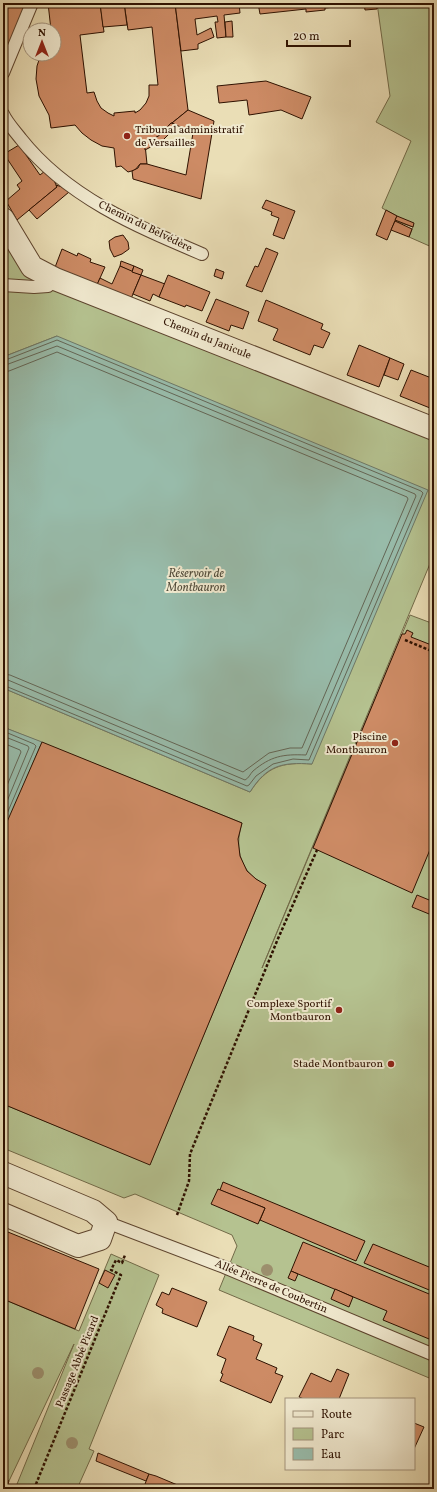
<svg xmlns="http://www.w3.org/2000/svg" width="437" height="1492" font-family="Vollkorn,serif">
	<rect width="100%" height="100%" fill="#eadeb6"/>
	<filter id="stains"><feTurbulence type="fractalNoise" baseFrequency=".005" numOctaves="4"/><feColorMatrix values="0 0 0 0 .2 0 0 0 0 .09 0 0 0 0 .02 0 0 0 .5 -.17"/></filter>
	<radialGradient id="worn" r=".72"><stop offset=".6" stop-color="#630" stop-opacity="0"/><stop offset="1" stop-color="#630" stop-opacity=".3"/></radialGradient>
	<g fill="#b5c290" stroke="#726a48">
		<polygon points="377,3 434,3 434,248 409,237 413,227 395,221 397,216 382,208 411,141 376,122 390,96"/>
		<path d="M3,218L34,270L434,439V554L262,968L410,615L434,624V1380L219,1290L237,1246L232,1235L135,1194L124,1198L3,1148V1104L150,1164L266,885C240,873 234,849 242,823L3,727V688L250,792C267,766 282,762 312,764L57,336L3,357Z"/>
		<polygon points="111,1254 159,1275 89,1449 94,1451 77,1489 15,1489 74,1344 9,1481 3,1478 3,1299 79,1331"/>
	</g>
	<g fill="#98bcab" stroke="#6e7867">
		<path d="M57,336L428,490L312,764C282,762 267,765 250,792L3,688V357Z"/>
		<polygon points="3,727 42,742 3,834"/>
	</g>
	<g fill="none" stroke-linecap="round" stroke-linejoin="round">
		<g stroke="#636656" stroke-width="1">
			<polyline points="3,361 57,340 421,491 423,493 309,760 293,759 273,764 256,776 249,785 247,786 3,685"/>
			<path d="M3,366L57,346L415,494L416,496L306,755C283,754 271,756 253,771C250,774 249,778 245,780L8,680H3"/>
			<polyline points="3,372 9,371 57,352 407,497 408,499 302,748 290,748 269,753 243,772 10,675 3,674"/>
			<polyline points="3,731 34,744 36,746 3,823"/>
			<polyline points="3,736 28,746 29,748 3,811"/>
			<polyline points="3,743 20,750 21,752 3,795"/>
		</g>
	</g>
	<g fill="#cd8b65" stroke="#2e1100">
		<polygon points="3,3 28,3 11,43 3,43"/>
		<polygon points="48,3 100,3 104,32 80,35 87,93 94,92 97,101 101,108 108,113 114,116 114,113 135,111 135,113 140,110 146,103 149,96 149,85 158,85 152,27 128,30 124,3 175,3 188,110 172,123 171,123 160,135 145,144 147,164 140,164 135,170 128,172 121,166 116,167 114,148 102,146 91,140 82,133 75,125 51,128 49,115 39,96 36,79 37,66 41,54 54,54 54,30 51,30"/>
		<polygon points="100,3 124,3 127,25 103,27"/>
		<polygon points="175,3 239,3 240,13 224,15 226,37 217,38 215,22 218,22 217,16 195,19 197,35 211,28 214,37 198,44 198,49 181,51"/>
		<polygon points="258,3 334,3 335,7 325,8 325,10 306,12 306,9 260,14"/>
		<polygon points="364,3 377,3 377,9 365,10"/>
		<polygon points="232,21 233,37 226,37 225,22"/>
		<polygon points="266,81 311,97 302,119 281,110 249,115 247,100 219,103 217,86"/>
		<polygon points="188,110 214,121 201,199 133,179 132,171 138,168 140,164 147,164 186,175 193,133 172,123"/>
		<polygon points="171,123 176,125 171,132 162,141 145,150 145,144 160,135"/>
		<polygon points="19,145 40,175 45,171 52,176 57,187 17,220 6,201 20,189 17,185 22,181 4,154"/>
		<polygon points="56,185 65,188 69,192 37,219 29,210 57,187"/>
		<polygon points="266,200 295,211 284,239 273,235 279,218 271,215 272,212 262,208"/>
		<polygon points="386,210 397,216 387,240 376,235"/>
		<polygon points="397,216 414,223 413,227 395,220"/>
		<polygon points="395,221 412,229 409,237 391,230"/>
		<polygon points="123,235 128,242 129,249 122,254 114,257 110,249 109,241 115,237"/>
		<polygon points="266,248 278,253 262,292 246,286 255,266 258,267"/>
		<polygon points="62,249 77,256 78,253 91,259 90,262 105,267 96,287 54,270"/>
		<polygon points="121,261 134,266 132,272 120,266"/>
		<polygon points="120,266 141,275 130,301 96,287 100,278 112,284"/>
		<polygon points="134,266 143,270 141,275 132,272"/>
		<polygon points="216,269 224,272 222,279 214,276"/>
		<polygon points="141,275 165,284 159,297 153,294 150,301 133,294"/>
		<polygon points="168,275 210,292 202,311 186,305 185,307 159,297"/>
		<polygon points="216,299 249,312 243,329 231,325 229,331 206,322"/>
		<polygon points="266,300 323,324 321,329 330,333 323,348 314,345 310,355 273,340 278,329 258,321"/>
		<polygon points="359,345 390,358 379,387 347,375"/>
		<polygon points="390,358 404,364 398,380 384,375"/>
		<polygon points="411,370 434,379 434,398 430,408 400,396"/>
		<polygon points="407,630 413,633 411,637 434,646 434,840 412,893 313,848 402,634 405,634"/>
		<polygon points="42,742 242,823 238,839 240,856 247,871 256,879 266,885 150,1165 3,1104 3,831"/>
		<polygon points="417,895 434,902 434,916 412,907"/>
		<polygon points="223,1182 365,1241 356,1261 260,1220 265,1208 220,1190"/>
		<polygon points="218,1189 265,1208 258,1224 211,1204"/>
		<polygon points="3,1230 99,1269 75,1329 3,1299"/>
		<polygon points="303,1242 434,1296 434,1341 383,1320 387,1311 291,1271"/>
		<polygon points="373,1244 434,1269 434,1292 364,1263"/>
		<polygon points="105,1270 115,1275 108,1288 99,1283"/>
		<polygon points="291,1271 298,1274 295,1281 288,1278"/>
		<polygon points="172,1288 207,1302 197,1327 162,1313 163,1309 156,1305 162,1292 169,1295"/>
		<polygon points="335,1289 353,1297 349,1307 331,1299"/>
		<polygon points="229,1326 254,1336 253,1340 262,1344 256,1359 277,1368 275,1373 283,1376 271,1403 220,1381 223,1374 221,1373 226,1359 217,1355"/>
		<polygon points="337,1369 349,1374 339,1399 304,1399 299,1397 311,1373 331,1382"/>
		<polygon points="414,1423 424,1427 414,1449"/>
		<polygon points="98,1453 149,1474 146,1481 96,1461"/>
		<polygon points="149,1474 156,1476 187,1489 143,1489"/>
		<polygon points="3,1479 9,1481 6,1489 3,1489"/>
	</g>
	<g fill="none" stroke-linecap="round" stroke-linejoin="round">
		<defs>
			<g id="lane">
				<polyline points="3,73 32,3"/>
				<path d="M3,114C7,123 15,131 21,139C67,197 136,226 202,254"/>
				<polyline points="3,285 34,287 48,286 55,279"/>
				<polyline points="106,1222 224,1267 434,1355"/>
			</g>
			<g id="street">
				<polyline points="3,219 32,267 55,279 434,429"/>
				<polyline points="3,1173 93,1211 106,1222 100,1239 78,1246 3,1214"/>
			</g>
		</defs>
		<use href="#lane" stroke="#5d442e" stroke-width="14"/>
		<use href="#street" stroke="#5d442e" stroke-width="24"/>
		<g stroke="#2e1100" stroke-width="2.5" stroke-dasharray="3 2" stroke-linecap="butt">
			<polyline points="405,640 434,652"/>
			<polyline points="177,1215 189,1181 190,1154 277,941 317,850"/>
			<polyline points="34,1489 121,1275 111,1270 116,1260 122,1263 125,1255"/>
		</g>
		<use href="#lane" stroke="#f1ead0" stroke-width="12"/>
		<use href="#street" stroke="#f1ead0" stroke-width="22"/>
	</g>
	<g fill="#9c8f6d">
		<circle cx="267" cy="1270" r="6"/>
		<circle cx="38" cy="1373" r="6"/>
		<circle cx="72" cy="1443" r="6"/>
	</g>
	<g fill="#8f2418" stroke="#f1ead0" stroke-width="1.5">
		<circle cx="127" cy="136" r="4"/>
		<circle cx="395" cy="743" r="4"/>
		<circle cx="339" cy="1010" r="4"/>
		<circle cx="391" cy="1064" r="4"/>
	</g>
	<g text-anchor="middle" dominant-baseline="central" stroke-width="4" stroke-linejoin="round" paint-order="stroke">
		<g font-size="11" fill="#2e1100" stroke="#f1ead0" text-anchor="end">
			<text x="135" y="130" text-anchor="start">Tribunal administratif<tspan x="135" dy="13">de Versailles</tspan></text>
			<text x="387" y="737">Piscine<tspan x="387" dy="13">Montbauron</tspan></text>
			<text x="331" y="1004">Complexe Sportif<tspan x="331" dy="13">Montbauron</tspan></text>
			<text x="383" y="1064">Stade Montbauron</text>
		</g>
		<g font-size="11" fill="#2e1100" stroke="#f1ead0">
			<text transform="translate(145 227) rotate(26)">Chemin du Belvédère</text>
			<text transform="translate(207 339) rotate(22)">Chemin du Janicule</text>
			<text transform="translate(271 1287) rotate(23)">Allée Pierre de Coubertin</text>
			<text transform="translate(78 1362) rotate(-68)">Passage Abbé Picard</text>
		</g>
		<g font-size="12" font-style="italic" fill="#534d3c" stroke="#f1ead0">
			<text x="196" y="574">Réservoir de<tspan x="196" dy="14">Montbauron</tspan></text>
		</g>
	</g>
	<rect width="437" height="1492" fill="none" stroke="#eadeb6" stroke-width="16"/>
	<rect x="4" y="4" width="429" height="1484" fill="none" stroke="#2e1100" stroke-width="2"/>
	<rect x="8" y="8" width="421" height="1476" fill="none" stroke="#2e1100"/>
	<rect x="285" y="1398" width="130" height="72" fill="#f1ead0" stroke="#a3937d"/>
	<rect x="293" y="1411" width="20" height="6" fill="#f1ead0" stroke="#a3937d"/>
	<text x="321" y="1418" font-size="12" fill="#2e1100">Route</text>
	<rect x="293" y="1428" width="20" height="12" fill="#b5c290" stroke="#a3937d"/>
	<text x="321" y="1438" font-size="12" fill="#2e1100">Parc</text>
	<rect x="293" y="1448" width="20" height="12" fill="#98bcab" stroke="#a3937d"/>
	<text x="321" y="1458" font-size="12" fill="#2e1100">Eau</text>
	<g transform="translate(42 42)"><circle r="19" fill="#f1ead0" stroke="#a3937d"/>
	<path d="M0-3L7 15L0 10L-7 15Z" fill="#8f2418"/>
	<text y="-6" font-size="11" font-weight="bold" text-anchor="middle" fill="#2e1100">N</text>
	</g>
	<path d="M287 40v6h63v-6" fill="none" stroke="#2e1100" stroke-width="2"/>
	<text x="293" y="40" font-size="12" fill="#2e1100" stroke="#f1ead0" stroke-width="3" paint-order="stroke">20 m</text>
	<rect width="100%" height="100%" filter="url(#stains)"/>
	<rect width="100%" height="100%" fill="url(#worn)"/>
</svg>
